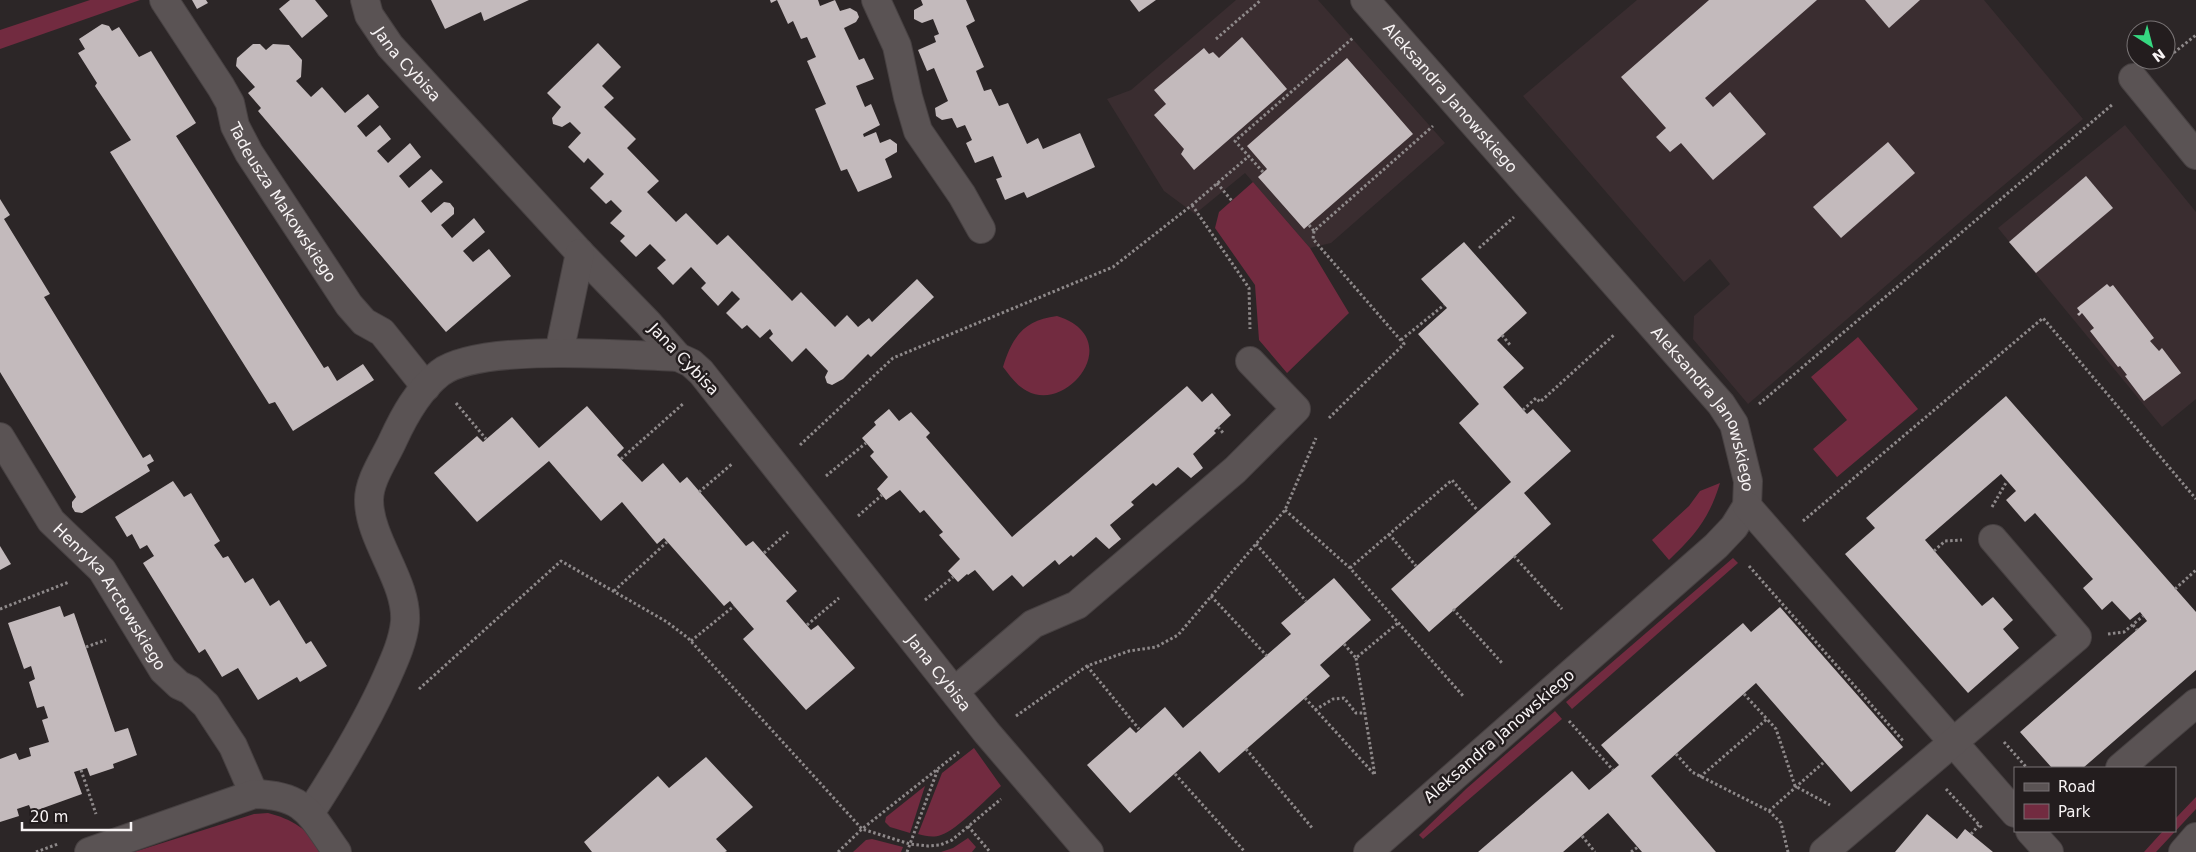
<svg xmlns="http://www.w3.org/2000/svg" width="2196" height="852" font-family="'DejaVu Sans',sans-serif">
	<rect width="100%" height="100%" fill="#2c2627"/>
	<g fill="#3a2d30">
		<polygon points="1236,0 1318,0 1445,143 1331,243 1310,248 1245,173 1195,214 1164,191 1107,99 1131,90"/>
		<polygon points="1637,0 1984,0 2083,119 1980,205 1748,404 1693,339 1694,316 1730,284 1710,259 1684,282 1523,96"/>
		<polygon points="2125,125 2196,212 2196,399 2162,427 1998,228"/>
	</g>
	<g fill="#722b40">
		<polygon points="90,0 140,0 0,49 0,30"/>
		<polygon points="1253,182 1310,248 1349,313 1287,373 1259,340 1255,285 1215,228 1219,212"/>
		<path d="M1057,316C1127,338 1068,414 1027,391C1017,386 1010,376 1003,367C1012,337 1024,320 1057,316Z"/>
		<polygon points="1858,337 1918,409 1837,477 1813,449 1847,420 1811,377"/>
		<path d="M1720,483C1709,519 1695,535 1669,560L1652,540L1689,506L1700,491Z"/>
		<polygon points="1733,558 1738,563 1572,709 1566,702"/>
		<polygon points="1555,711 1562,719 1423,839 1419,835 1466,789"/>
		<path d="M974,748L1001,786C987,798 957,830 941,835C933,838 926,836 918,834L942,773Z"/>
		<polygon points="925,786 910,833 890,827 885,822 886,817"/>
		<polygon points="2196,797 2196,809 2156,852 2144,852 2163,831 2175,831 2175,819"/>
		<path d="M268,813C291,819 310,829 320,852H134L254,814Z"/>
		<polygon points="968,838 976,847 972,852 941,852 953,848"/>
		<polygon points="872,839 903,847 901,852 853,852 866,840"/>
	</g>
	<g fill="#c3babc">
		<polygon points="192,0 206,0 208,3 197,9"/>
		<polygon points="290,0 315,0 328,16 302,38 279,9"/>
		<polygon points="431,0 529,0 484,21 481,12 445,29"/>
		<polygon points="770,0 818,0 820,6 835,0 840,11 850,8 857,12 859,17 856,22 844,28 859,60 864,58 874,79 856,86 865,107 871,104 880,125 863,134 864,137 876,132 880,143 890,139 897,144 897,152 885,159 892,177 891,178 858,192 847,169 841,171 815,109 826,104 807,61 816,57 807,37 801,39 793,21 788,24 777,0 771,3"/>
		<polygon points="921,0 966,0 975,21 966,26 984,67 976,71 984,91 991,89 999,106 1008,103 1027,144 1038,138 1043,149 1080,133 1095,167 1027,198 1024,192 1005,200 996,179 1002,177 993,156 975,163 966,143 972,140 965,125 957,128 952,118 942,120 936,116 935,108 948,101 934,68 927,71 918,50 936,42 934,36 939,34 933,19 922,23 914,19 914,10 923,5"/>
		<polygon points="1130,0 1156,0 1139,12"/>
		<polygon points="1709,0 1817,0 1705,98 1713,107 1730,92 1766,134 1713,180 1681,143 1670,152 1656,137 1666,128 1621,77"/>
		<polygon points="1865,0 1920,0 1889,28"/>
		<polygon points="102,24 109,26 112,31 119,27 139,57 151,51 196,123 176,136 324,368 328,366 337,381 363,364 374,380 293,431 275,402 269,404 110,152 131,140 95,86 97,83 78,53 85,49 79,39"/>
		<polygon points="1242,37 1287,89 1194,170 1181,154 1184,149 1154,115 1166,104 1154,90 1204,48 1209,54 1213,52 1219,58"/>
		<polygon points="598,43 621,67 602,86 614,98 604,107 636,139 627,148 659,181 647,192 676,222 686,213 717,245 728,235 792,301 801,292 835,327 847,315 858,327 869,318 872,322 917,279 934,297 871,357 868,354 843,379 832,385 827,383 825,377 828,371 806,348 792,362 769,338 773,334 770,329 760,338 747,325 742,329 726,313 740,299 732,291 718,306 701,288 706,283 691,267 673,285 657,268 666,260 650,244 636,257 620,241 625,236 610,223 622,211 611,200 606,204 590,188 604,174 588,158 584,163 568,147 581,133 570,122 562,127 553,124 552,118 561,107 547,93"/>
		<polygon points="253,44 260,44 266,50 273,44 289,45 302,60 301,77 296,81 311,97 322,87 345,113 368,94 379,107 357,126 366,137 380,125 391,139 377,151 388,163 410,143 421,157 399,176 409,188 431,169 443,182 421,201 431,213 444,202 450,203 454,208 454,214 441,225 452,238 474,218 485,232 463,251 473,262 489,249 511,276 446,332 258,111 261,108 248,93 255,87 236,66 237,58"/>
		<polygon points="1347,58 1413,134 1304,229 1258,177 1267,169 1247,146"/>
		<polygon points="1888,142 1915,173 1841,238 1813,207"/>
		<polygon points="2086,176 2113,208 2036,273 2009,242"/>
		<polygon points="0,199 10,215 4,219 50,294 44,297 143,458 150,454 154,461 147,465 150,471 82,513 75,512 72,507 72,502 76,497 0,372"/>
		<polygon points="1464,242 1527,313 1497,340 1524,368 1503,387 1527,414 1533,409 1571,451 1524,493 1551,524 1429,632 1391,589 1511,482 1459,423 1479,404 1418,334 1447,308 1421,279"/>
		<polygon points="2107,284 2110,287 2113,285 2154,338 2150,341 2159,351 2162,348 2181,373 2144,401 2125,376 2127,375 2120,366 2118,367 2090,331 2094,328 2082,313 2079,316 2077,314 2080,312 2077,308"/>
		<polygon points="1187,386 1202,402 1212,393 1231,415 1214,431 1216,433 1193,454 1203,468 1191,478 1178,467 1156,486 1153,483 1131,502 1134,505 1110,525 1121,539 1109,549 1096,537 1073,557 1071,555 1059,565 1055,560 1023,587 1012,575 993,591 975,570 968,575 967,574 958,582 948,571 960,559 939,535 943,532 924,510 920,513 900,490 886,500 877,489 888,477 870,456 874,452 862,438 876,425 874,422 889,409 899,421 911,412 930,433 926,437 1012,537"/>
		<polygon points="2006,396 2196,612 2196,670 2083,768 2052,768 2020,732 2147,621 2140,612 2130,620 2112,601 2102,610 2083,588 2093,579 2035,513 2025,522 2006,500 2016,491 2001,474 1925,540 1982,606 1993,597 2013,620 2003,629 2019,648 1968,693 1845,554 1875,528 1866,518"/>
		<polygon points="587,406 624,448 617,455 642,482 663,463 680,483 687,477 746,546 753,541 797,591 786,601 811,630 818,625 855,668 806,710 743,639 754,629 734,606 730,601 724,606 664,538 657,544 622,502 601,521 549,461 477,522 434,473 477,436 483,442 512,417 539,448"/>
		<polygon points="173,481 184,497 191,493 220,541 214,545 223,558 228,556 245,583 253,578 270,606 279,600 306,644 311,641 327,666 300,682 297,677 258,700 238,668 222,677 205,649 199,653 143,563 154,556 147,545 140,549 132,534 127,537 115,517"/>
		<polygon points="0,546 11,564 0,570"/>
		<polygon points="1334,578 1371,620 1320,665 1330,676 1219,773 1200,751 1130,813 1087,765 1130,727 1136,733 1165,707 1183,728 1291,634 1281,623"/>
		<polygon points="60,606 64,617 74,613 115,732 128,728 137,755 113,764 114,768 90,776 87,768 74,772 82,794 32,812 29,805 17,809 19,816 0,822 0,759 16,753 19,760 31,756 29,748 49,742 42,720 48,718 44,706 37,708 29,682 35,679 31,666 24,669 8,623"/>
		<polygon points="1780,607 1903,747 1851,792 1756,683 1651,776 1716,852 1642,852 1608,813 1563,852 1478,852 1572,771 1589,790 1619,765 1601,745 1743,623 1751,632"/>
		<polygon points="706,757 753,807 716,839 727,851 725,852 592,852 584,842 658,776 669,788"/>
		<polygon points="1927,814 1957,839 1965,829 1993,852 1895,852"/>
	</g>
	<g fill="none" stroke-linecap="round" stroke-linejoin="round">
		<defs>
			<g id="minor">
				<path id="s1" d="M164,0L221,87L230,103L235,126L249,153L349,305L364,322L382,332L426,387"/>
				<path id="s2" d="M365,0L369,15L390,46L580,253L648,323L678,357L691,363L701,372L987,733L1089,852"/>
				<polyline points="876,0 897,46 908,97 918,131 962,195 981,229"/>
				<path id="s3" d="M1365,0L1721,404L1734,424L1748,481L1747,506L1734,527L1716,546L1368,852"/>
				<polyline points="2133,78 2196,155"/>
				<polyline points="559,353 580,253"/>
				<path id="s4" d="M0,437L51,521L102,570L163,670L179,685L190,690L206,705L233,746L254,794"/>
				<polyline points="1747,506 2015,813"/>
				<polyline points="955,691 1033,624 1077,605 1235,470 1296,409 1250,361"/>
				<polyline points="2120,768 2196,703"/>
				<path d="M310,813C338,770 365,726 386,679C394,661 403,642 405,622C408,582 369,540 369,500C369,480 385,458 393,440C404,416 418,390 440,373C479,343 626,355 678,357"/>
				<polyline points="2030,831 2049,852"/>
				<path d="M89,852L254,794C305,795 310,814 337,852"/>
				<polyline points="1824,852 2077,637 1993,539"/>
				<polyline points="2183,852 2196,837"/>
			</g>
		</defs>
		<use href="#minor" stroke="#474142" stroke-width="30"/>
		<g stroke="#8e898a" stroke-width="3" stroke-dasharray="2.5 2.5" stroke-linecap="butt">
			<polyline points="1216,39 1261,0"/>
			<polyline points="2166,59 2196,35"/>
			<polyline points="1263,172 1235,141 1354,37"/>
			<polyline points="1217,183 1232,201"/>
			<polyline points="1192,205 1249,288 1250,329"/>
			<polyline points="1309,225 1314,231 1433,126"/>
			<polyline points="1314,231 1313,239 1404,344 1329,418"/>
			<polyline points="1479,248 1514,217"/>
			<polyline points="1502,335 1510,345"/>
			<polyline points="1401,340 1444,305"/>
			<polyline points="456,403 486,439"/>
			<polyline points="1759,404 2113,104"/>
			<polyline points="1523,410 1536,398 1540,402 1615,334"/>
			<polyline points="1218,427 1224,434"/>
			<polyline points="800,445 893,358 1113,267 1192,205 1249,156"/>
			<polyline points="621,459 684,403"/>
			<polyline points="826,476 866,443"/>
			<polyline points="699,492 733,463"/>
			<polyline points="1992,507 2007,481"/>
			<polyline points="1285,510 1350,568 1464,697"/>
			<polyline points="858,516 882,495"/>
			<polyline points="1803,521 2043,318 2196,499"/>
			<polyline points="1389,534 1416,566"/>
			<polyline points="1256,544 1306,601"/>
			<polyline points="1934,551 1945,541 1962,540"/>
			<polyline points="764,553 788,532"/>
			<polyline points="1514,556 1562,609"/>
			<polyline points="1749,566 1904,742"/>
			<polyline points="1350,568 1452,480 1478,511"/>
			<polyline points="2175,589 2196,570"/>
			<polyline points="614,591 667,542"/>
			<polyline points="1211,596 1267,656"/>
			<polyline points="925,600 953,577"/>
			<polyline points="0,609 69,582"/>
			<polyline points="1453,609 1502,663"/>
			<polyline points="807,625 839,598"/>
			<polyline points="2133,625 2137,630"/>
			<polyline points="2108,634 2124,632 2143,616"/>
			<polyline points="691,641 734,606"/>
			<polyline points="1344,644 1356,658 1398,623"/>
			<polyline points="86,647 106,640"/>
			<polyline points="1356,658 1375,776"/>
			<polyline points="1087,666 1139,729"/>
			<polyline points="419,689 561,561 667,622 688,638 862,829 910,844 928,846 940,845 952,840 1001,799"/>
			<polyline points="1744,694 1767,719"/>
			<polyline points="1305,698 1375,775"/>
			<polyline points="1315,710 1333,699 1344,698 1356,713 1365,713"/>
			<polyline points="1016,716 1087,666 1129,651 1156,647 1178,635 1285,510 1316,438"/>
			<polyline points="1569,721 1613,770"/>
			<polyline points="2004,742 2027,768"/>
			<polyline points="1246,749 1313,829"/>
			<polyline points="1676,754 1692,772 1769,811 1781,823 1788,852"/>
			<polyline points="81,770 96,814"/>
			<polyline points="1175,774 1245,852"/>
			<polyline points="1700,777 1767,719 1776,729 1795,786 1830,805"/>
			<polyline points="1946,789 1983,829"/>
			<polyline points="1769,811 1824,762"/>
			<polyline points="968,826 990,852"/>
			<polyline points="1971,834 1979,825"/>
			<polyline points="1582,836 1595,852"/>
			<polyline points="36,852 58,844"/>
			<polyline points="838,852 862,829 959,752"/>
			<polyline points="907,852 938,769"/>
			<polyline points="1631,852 1638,847"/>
		</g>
		<use href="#minor" stroke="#5a5354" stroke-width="28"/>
	</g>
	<g text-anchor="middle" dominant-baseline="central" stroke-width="5" stroke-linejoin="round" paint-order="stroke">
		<g font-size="16" fill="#f7f3f4" stroke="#231d1e">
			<text stroke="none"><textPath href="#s2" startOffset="78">Jana Cybisa</textPath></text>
			<text stroke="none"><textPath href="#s3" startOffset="130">Aleksandra Janowskiego</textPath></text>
			<text stroke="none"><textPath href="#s1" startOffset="236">Tadeusza Makowskiego</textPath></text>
			<text transform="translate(684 359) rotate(46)">Jana Cybisa</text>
			<text stroke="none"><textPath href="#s3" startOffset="535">Aleksandra Janowskiego</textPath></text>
			<text stroke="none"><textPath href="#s4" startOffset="195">Henryka Arctowskiego</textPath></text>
			<text stroke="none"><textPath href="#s2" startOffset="888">Jana Cybisa</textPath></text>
			<text transform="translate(1499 736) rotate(-41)">Aleksandra Janowskiego</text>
		</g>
	</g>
	<rect x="2014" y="767" width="162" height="65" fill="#231d1e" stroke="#787374"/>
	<rect x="2024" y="783" width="25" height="8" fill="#5a5354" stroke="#787374"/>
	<text x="2058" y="792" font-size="15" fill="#f7f3f4">Road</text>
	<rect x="2024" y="804" width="25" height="15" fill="#722b40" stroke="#787374"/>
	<text x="2058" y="817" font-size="15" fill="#f7f3f4">Park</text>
	<g transform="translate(2151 45) rotate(144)"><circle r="24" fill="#231d1e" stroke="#787374"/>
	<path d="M0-4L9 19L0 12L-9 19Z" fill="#36d881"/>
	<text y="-8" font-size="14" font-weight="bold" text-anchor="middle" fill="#f7f3f4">N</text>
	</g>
	<path d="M22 822v8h109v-8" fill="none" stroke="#f7f3f4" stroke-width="2.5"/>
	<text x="30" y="822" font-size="15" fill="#f7f3f4" stroke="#231d1e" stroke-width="4" paint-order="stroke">20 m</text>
</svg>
